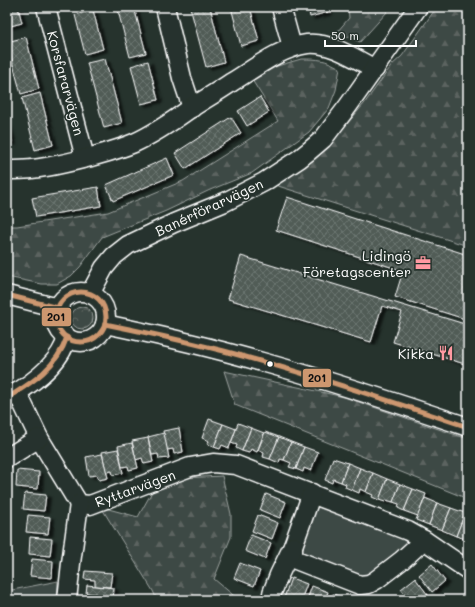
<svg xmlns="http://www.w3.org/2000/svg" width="475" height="607" font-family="Mali,sans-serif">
	<defs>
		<pattern id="forest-firs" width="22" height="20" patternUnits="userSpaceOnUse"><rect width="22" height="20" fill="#3e4944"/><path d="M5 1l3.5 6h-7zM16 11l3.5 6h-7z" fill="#5b6460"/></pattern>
		<pattern id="park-crowns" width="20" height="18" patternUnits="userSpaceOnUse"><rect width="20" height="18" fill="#3e4944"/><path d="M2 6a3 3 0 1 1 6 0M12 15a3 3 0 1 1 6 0" fill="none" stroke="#5b6460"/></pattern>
		<pattern id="building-cross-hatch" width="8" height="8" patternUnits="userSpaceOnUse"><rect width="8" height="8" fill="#515c57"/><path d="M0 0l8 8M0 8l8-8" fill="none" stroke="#6b7470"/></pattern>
		<filter id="shadow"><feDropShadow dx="4.5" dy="2.5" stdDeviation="1" flood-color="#0009"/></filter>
	</defs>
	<rect width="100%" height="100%" fill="#26332d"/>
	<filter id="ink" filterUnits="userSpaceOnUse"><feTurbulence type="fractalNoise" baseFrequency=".025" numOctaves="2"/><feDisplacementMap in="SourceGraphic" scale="8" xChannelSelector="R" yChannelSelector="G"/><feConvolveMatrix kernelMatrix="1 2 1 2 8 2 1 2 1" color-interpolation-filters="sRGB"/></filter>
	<g filter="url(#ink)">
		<g fill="#3e4944" stroke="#9ea4a2">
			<polygon points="317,504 395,532 407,542 398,555 374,573 361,578 301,554 298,544"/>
			<polygon points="58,581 57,600 7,600 7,591"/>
		</g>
		<g fill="url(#forest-firs)" stroke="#9ea4a2">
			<polygon points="348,7 386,7 387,12 360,42 337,32 349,18"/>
			<polygon points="436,7 468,7 468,246 275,185 322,153 364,104 392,65 402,56 434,11"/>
			<path d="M301,59C320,59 324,59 340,68L336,90L329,108L309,132L252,173L210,190L166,211L102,237L80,267L71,276L57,284H42L7,277V226H17L108,212L183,181L278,121L252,80L274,67Z"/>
			<polygon points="224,371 344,397 468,439 468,499 235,405"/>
			<polygon points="222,476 231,514 231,537 214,579 239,600 157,600 153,591 101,507 138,517 153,490 183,478"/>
		</g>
		<circle fill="url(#park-crowns)" stroke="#9ea4a2" cx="82" cy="318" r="11"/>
		<g fill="url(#building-cross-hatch)" stroke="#fff" filter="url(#shadow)">
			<polygon points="7,7 18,7 22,23 7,27"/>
			<polygon points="117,7 134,7 146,53 130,57"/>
			<polygon points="190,7 210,7 224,62 206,67"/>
			<polygon points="231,7 250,7 259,41 241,46"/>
			<polygon points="308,7 327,7 328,12 310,17"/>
			<polygon points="93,10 103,49 85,54 75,15"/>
			<polygon points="26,37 39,89 21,94 7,42"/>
			<polygon points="105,59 122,123 104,128 87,63"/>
			<polygon points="148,61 158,100 141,104 131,66"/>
			<polygon points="40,93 53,145 35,150 22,98"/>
			<polygon points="260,97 269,112 247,126 238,111"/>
			<polygon points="231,117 241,133 185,169 175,153"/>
			<polygon points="7,124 12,142 7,143"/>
			<polygon points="167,158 174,175 113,201 106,185"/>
			<polygon points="98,187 101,206 36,217 32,198"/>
			<polygon points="287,197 468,255 468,320 395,297 403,271 276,230"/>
			<polygon points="241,256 468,325 468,365 393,342 402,312 382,306 371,342 228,299"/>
			<polygon points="209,419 223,424 214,447 207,444 209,441 202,438"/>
			<polygon points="238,423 251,428 242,451 236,448 237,445 231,443"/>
			<polygon points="223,424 236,429 229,448 222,445 220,449 214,447"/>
			<polygon points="179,428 183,452 174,454 173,449 167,450 163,431"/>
			<polygon points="251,428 264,433 257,452 251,449 249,453 242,451"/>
			<polygon points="265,432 279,437 270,459 263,457 264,453 258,450"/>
			<polygon points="164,433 169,458 159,459 158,454 152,455 148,437"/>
			<polygon points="279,437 291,442 284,460 280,459 279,463 270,459"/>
			<polygon points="148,438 153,462 144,464 142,458 136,460 132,441"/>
			<polygon points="291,442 304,447 296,469 289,467 291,463 284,460"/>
			<polygon points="132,443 138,468 129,470 128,466 122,467 118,446"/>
			<polygon points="304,447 318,452 311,471 304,468 303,472 296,469"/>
			<polygon points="118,449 123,473 113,475 112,471 106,472 102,452"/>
			<polygon points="102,454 108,478 99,480 97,475 89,476 86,457"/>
			<polygon points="333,458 348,463 341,482 333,479 332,483 325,480"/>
			<polygon points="348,463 360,468 352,490 345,487 346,484 341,482"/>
			<polygon points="360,468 373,473 366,492 360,489 359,493 352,490"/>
			<polygon points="17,470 39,472 38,489 16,487"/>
			<polygon points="373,473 387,479 379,500 372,497 373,495 366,492"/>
			<polygon points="387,479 400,484 393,502 386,500 385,502 379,500"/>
			<polygon points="400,484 413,489 404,511 398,508 399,504 393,502"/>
			<polygon points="413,489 426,494 418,516 404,511"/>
			<polygon points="25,493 46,495 44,511 23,509"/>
			<polygon points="266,494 286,502 280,518 260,510"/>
			<polygon points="425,498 437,503 429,525 416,520"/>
			<polygon points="437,503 451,508 442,530 429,525"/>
			<polygon points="451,508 465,513 456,536 442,530"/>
			<polygon points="465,513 468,515 468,540 456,536"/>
			<polygon points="28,515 50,517 48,534 26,532"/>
			<polygon points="258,515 278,523 272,539 252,531"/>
			<polygon points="251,535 271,543 265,559 245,551"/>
			<polygon points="30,537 52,539 50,556 29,554"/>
			<polygon points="32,559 53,561 52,578 30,576"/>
			<polygon points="240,563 260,571 254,586 234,578"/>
			<polygon points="432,564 445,581 432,592 419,575"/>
			<polygon points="85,571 112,573 110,587 95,586 95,580 84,579"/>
			<polygon points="291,578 307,584 301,600 288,600 284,598"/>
			<polygon points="415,578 428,595 422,600 410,600 401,589"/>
			<polygon points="87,585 114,588 113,600 97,600 97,594 86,593"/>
			<polygon points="312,586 328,592 325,600 307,600"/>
			<polygon points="333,594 348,600 331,600"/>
		</g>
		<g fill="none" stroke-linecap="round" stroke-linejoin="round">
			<defs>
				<g id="minor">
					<polyline points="46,7 85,158"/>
					<polyline points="165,7 182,78 192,108"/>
					<polyline points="281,7 292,47"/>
					<path d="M7,170C36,171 63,164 91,157C105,153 120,149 134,143C154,134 173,121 191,108C205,99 219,91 232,82C255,68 280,48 307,44C329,41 356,59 375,69"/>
					<circle cx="81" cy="317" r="25"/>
					<polyline points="90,294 104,268 114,256 128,245 174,223 225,202 264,182 299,159 309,151 323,139 348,106 418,7"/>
					<polyline points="7,295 58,308"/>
					<path d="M105,324C158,335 210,347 262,362C331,381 400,404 468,427"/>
					<polyline points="17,392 39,438 79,504 90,505 190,467 213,463 236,465 408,531 424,540 468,570"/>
					<path d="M8,398C30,385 61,364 67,337"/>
					<polyline points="7,458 39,438"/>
					<polyline points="312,493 293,546 293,556 296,560 360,585 369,584 376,580 402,560 424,540"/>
					<polyline points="272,593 279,575 293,546"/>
					<polyline points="67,600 71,563 79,504"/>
				</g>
			</defs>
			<use href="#minor" stroke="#fff" stroke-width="21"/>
			<use href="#minor" stroke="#26332d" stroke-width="18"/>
			<defs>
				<g id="bus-1">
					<circle cx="81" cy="317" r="25"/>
					<polyline points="7,295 58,308"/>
					<path d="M105,324C145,332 184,341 224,351C306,373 387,400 468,427"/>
					<path d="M7,398C33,382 57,367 67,337"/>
				</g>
			</defs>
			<use href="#bus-1" stroke="#26332d" stroke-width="8"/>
			<use href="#bus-1" stroke="#cd976f" stroke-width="5"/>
		</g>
	</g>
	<defs>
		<symbol id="office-bare" viewBox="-9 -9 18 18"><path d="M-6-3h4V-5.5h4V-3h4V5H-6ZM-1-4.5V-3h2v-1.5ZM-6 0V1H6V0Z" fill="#ff9aa2" stroke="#26332d" stroke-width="2.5" paint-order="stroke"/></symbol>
		<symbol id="restaurant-bare" viewBox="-9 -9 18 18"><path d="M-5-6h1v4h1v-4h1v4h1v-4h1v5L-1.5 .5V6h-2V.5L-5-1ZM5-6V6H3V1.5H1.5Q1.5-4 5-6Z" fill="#ff9aa2" stroke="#26332d" stroke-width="2.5" paint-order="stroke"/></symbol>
	</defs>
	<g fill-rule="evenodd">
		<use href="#office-bare" x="412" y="252" width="22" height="22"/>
		<use href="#restaurant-bare" x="435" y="342" width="22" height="22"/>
	</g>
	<circle fill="#fff" stroke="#26332d" stroke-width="1.5" cx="270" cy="364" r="3.5"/>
	<g text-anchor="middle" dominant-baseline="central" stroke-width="3.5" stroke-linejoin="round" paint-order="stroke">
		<g font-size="14" fill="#fff" stroke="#26332d">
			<text transform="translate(66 83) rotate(75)">Korsfararvägen</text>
			<text transform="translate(209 207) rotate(-25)">Banérförarvägen</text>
			<text transform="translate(135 488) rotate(-20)">Ryttarvägen</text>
		</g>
		<g font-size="14" fill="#fff" stroke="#26332d" text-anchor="end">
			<text x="411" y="255">Lidingö<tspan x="411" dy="16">Företagscenter</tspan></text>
			<text x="434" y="353">Kikka</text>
		</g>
	</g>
	<g stroke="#26332d" stroke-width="1.5">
		<rect x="41" y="307" width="31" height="20" rx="4" fill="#cd976f"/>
		<rect x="302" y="368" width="30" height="20" rx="4" fill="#cd976f"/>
	</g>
	<g font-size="11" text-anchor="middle" font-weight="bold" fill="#111">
		<text x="56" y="321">201</text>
		<text x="317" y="382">201</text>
	</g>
	<rect width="475" height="607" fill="none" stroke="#26332d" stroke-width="24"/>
	<rect x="12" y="12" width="451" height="583" fill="none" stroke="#fff" stroke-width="1.5" filter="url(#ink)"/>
	<path d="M325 40v6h91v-6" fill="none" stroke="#ffffff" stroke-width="2"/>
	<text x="331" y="40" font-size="12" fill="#ffffff" stroke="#26332d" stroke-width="3" paint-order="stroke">50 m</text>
</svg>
